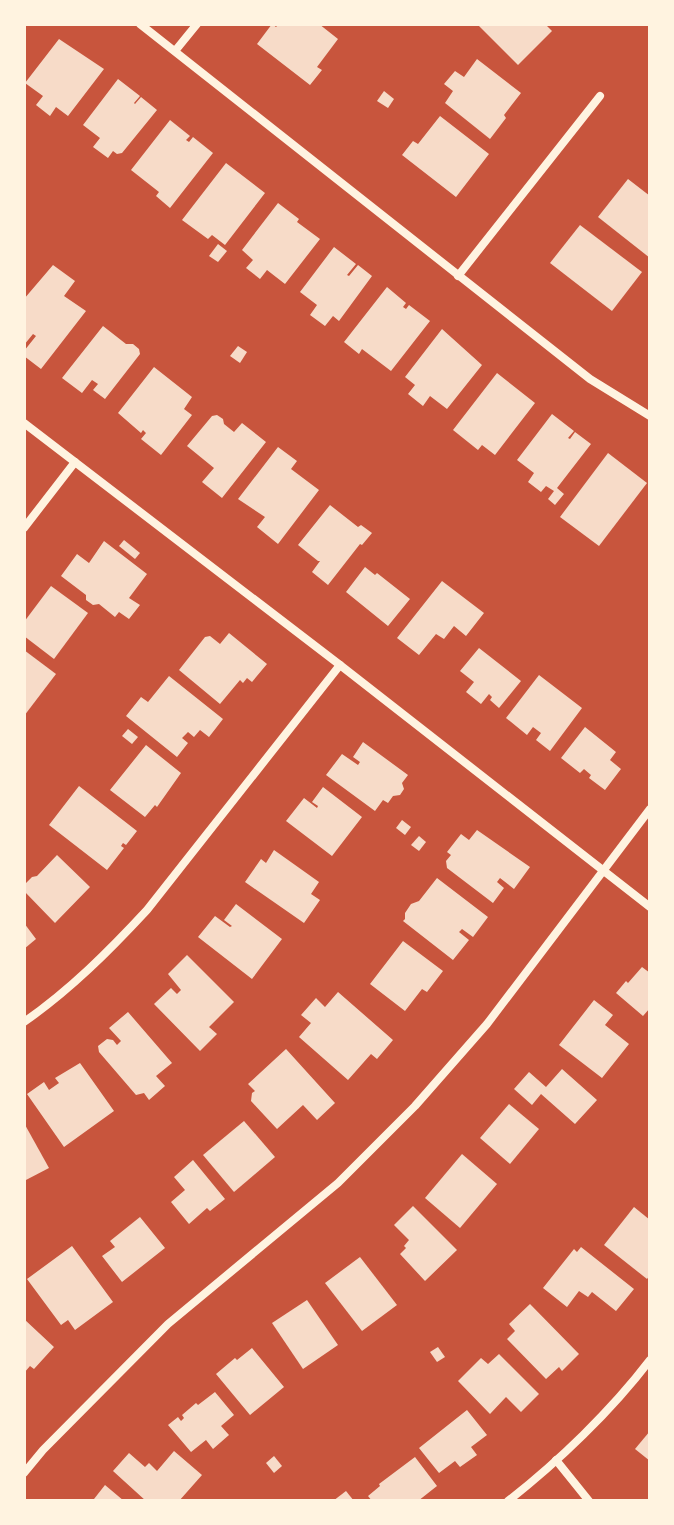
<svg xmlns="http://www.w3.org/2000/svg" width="674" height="1525" font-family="Jost,sans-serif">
	<rect width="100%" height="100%" fill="#c8553d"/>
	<g fill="#f7dbc8">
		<polygon points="272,24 276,27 277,26 275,24 319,24 338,39 317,67 322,70 310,85 257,44"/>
		<polygon points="477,24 545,24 552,31 518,65"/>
		<polygon points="59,39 104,69 68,116 56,107 50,116 36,105 43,96 25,83"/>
		<polygon points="477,59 521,93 504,115 506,118 490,139 445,103 453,91 444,84 455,71 464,77"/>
		<polygon points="118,79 140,96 134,103 135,104 141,97 157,110 122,153 117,154 113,151 108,158 93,147 100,138 83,125"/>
		<polygon points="384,91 394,99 388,108 377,101"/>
		<polygon points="440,116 489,154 456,197 402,155 413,141 418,144"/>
		<polygon points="170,120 190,136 186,140 189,142 193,137 213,153 170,208 156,196 159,192 131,170"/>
		<polygon points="226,163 265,193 225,245 212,235 208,239 182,220"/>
		<polygon points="628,179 650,196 650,258 598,217"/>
		<polygon points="278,203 299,219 297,222 320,239 285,284 267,270 260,279 246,268 253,260 242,250"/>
		<polygon points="580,225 642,272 612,311 550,263"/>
		<polygon points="218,244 227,251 218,262 209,256"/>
		<polygon points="334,247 356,264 347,275 349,276 358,265 372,276 339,321 333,316 325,326 310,315 317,305 300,292"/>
		<polygon points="53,265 75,281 64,296 86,311 41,369 24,356 24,351 36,336 33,334 24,345 24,299"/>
		<polygon points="387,287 406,303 403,307 406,309 409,305 430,321 391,371 362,349 359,354 344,342"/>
		<polygon points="103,326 126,344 133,344 139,349 140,354 105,399 93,390 98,384 92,380 82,393 62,378"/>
		<polygon points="442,329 482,365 447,409 430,396 423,406 408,394 415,385 405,377"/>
		<polygon points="238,346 247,352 240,363 230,356"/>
		<polygon points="154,367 192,397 184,409 192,415 161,455 141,439 146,433 143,430 141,433 118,413"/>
		<polygon points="497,373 535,403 495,455 482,445 478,450 453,430"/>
		<polygon points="552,414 574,431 568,438 570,439 575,432 591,444 557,488 564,494 555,505 548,499 554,491 546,486 541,492 528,482 534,473 517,460"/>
		<polygon points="217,415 223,419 224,424 234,432 242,423 266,442 222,498 202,482 214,468 187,446 212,416"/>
		<polygon points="278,447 297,461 291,469 319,490 278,544 257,527 265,517 238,499"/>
		<polygon points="608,453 647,483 599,546 560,517"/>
		<polygon points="330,505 358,527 361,525 372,533 362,545 360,544 328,585 312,572 320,561 318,561 298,545"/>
		<polygon points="124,540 140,553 135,559 119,546"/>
		<polygon points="104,541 147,574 129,598 140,605 129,619 119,612 115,617 99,604 93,605 86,600 86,595 61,576 77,554 89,563"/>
		<polygon points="365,567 375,575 377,573 410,599 388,626 346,592"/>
		<polygon points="442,581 484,613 466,636 454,626 444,639 436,634 419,655 397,638"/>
		<polygon points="51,586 88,613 54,659 24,636 24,622"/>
		<polygon points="229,633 267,664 252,682 247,678 243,683 240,680 220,704 179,670 205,637 210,636 220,644"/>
		<polygon points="479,648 521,681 499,708 490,700 492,697 489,694 481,704 466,692 474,682 460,671"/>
		<polygon points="24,650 56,674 24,716"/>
		<polygon points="539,675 582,708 550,751 536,740 541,733 533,727 527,735 506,718"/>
		<polygon points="169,676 223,719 209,737 200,730 194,737 188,732 182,738 188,743 177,757 126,716 141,697 148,702"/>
		<polygon points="585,727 616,752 610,760 621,769 605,790 589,778 591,775 584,769 580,773 561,758"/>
		<polygon points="128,729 138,737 132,744 122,736"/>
		<polygon points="363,742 408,775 402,783 404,789 400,795 393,796 388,803 383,800 375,811 326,775 342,754 358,765 360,762 353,757"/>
		<polygon points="146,745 181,773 157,807 155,805 145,817 110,790"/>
		<polygon points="79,786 137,831 126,845 123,843 121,846 124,848 107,870 49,825"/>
		<polygon points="323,787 362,817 332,856 286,821 304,798 317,808 318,806 312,802"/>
		<polygon points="402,820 411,827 405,835 396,828"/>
		<polygon points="477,830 530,867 514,889 500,878 497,882 504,888 493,903 447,868 446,861 451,855 447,852 461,834 469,840"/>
		<polygon points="419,836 426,842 419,851 411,845"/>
		<polygon points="274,850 319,882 311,894 320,900 304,923 245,882 261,859 266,863"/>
		<polygon points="57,855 90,887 55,923 24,891 26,890 25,884 32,877 37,876"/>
		<polygon points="437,878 488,917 473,937 462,929 459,932 469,940 453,960 403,921 405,919 405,913 411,904 419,901"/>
		<polygon points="236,904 282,939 252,979 198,937 215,916 230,927 232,926 224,920"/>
		<polygon points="24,923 36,939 24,949"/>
		<polygon points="403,941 443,971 427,992 422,989 405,1011 370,984"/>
		<polygon points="187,955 234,1002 209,1027 217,1034 200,1051 154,1004 171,988 177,994 181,990 168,974"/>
		<polygon points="642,967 650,973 650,1008 643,1016 616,993 626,981 628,983"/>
		<polygon points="338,992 393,1040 377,1059 371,1054 348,1080 299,1037 311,1023 301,1015 316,998 325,1007"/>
		<polygon points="594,1000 613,1015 605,1025 629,1044 602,1078 559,1045"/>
		<polygon points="128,1012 172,1063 156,1076 165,1086 149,1100 144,1093 136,1095 99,1052 98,1046 107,1039 113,1040 117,1045 121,1041 109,1028"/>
		<polygon points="286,1049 335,1103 317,1120 303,1105 277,1129 251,1101 252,1093 255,1091 248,1084"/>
		<polygon points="80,1063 114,1111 64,1147 27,1094 44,1082 49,1090 59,1083 55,1078"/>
		<polygon points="562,1069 597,1100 575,1124 541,1094 532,1105 514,1089 529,1072 546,1087"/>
		<polygon points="509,1104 539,1129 510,1164 480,1138"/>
		<polygon points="244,1121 275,1157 234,1192 203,1155"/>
		<polygon points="24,1123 49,1168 24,1181"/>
		<polygon points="462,1154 497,1184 460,1228 425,1198"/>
		<polygon points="193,1160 225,1199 210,1211 207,1208 189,1224 171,1202 185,1190 174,1177"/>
		<polygon points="413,1206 457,1250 425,1281 400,1254 406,1248 404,1246 409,1240 394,1225"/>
		<polygon points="634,1207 650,1220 650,1275 647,1279 604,1245"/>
		<polygon points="140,1217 165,1248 122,1282 102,1256 115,1247 110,1241"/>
		<polygon points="72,1246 113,1302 75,1330 68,1320 61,1325 27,1279"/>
		<polygon points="581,1247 634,1289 616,1311 592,1292 588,1297 579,1291 567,1307 543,1288 574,1249 577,1252"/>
		<polygon points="360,1257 397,1305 362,1331 325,1283"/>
		<polygon points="307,1300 338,1345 303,1369 272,1323"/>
		<polygon points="530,1304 579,1354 562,1371 559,1367 546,1379 507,1339 515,1331 509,1324"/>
		<polygon points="24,1319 54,1347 34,1369 30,1366 24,1373"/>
		<polygon points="438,1347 445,1357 437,1362 430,1352"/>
		<polygon points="252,1348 284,1387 250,1415 216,1374 235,1358 237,1360"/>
		<polygon points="499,1354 539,1394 521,1412 506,1397 490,1414 458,1381 481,1358 488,1364"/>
		<polygon points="215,1392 234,1415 221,1426 229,1435 213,1449 206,1440 191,1452 168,1425 178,1417 181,1421 184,1418 182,1415 196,1403 198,1405"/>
		<polygon points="467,1410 487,1435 471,1447 477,1455 460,1467 455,1461 439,1473 419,1448"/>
		<polygon points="650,1431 650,1461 635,1449"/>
		<polygon points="174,1451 202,1475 179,1501 146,1501 113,1471 129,1453 145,1467 149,1463 157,1471"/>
		<polygon points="274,1456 282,1466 274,1473 266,1463"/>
		<polygon points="415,1457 437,1486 418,1501 372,1501 368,1496 380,1486 379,1484"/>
		<polygon points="105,1485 124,1501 97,1501 94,1499"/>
		<polygon points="346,1491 354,1501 333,1501"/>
	</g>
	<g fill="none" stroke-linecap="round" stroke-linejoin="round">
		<g stroke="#fff3e0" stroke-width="8">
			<polyline points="140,24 590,379 650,416"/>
			<polyline points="175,51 197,24"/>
			<polyline points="458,276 600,96"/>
			<polyline points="24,423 340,665 650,907"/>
			<polyline points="24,528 75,462"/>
			<path d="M24,1022C70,990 109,951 147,910L340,665"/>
			<polyline points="556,1460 589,1501"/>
			<polyline points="24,1473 43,1450 168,1324 338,1183 415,1106 487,1024 650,809"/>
			<path d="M508,1501C558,1462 611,1411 650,1360"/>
		</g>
	</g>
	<rect width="674" height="1525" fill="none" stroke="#fff3e0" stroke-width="52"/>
</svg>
